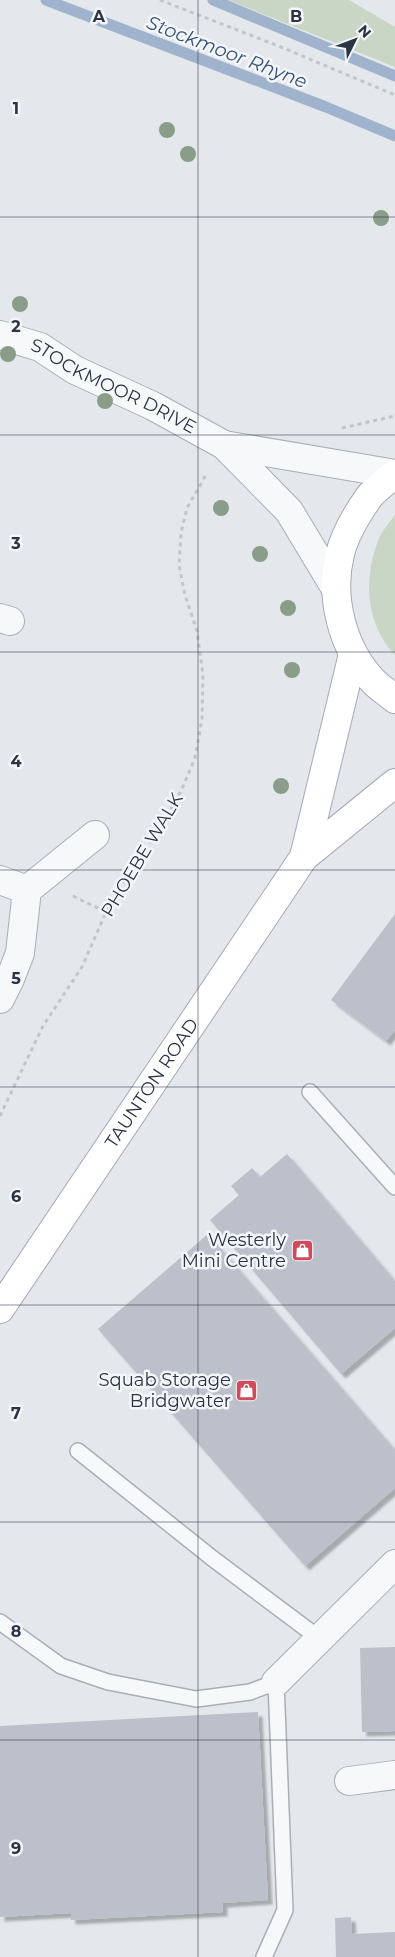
<svg xmlns="http://www.w3.org/2000/svg" width="395" height="1957" font-family="Montserrat,sans-serif">
	<defs>
		<filter id="shadow"><feDropShadow dx="4.5" dy="4.5" stdDeviation="1" flood-color="#0004"/></filter>
	</defs>
	<rect width="100%" height="100%" fill="#e4e7ec"/>
	<g fill="#c9d6c5">
		<polygon points="228,0 349,0 395,27 395,67"/>
		<path d="M395,515V655C366,625 363,579 378,541C381,532 389,523 395,515Z"/>
	</g>
	<g fill="none" stroke-linecap="round" stroke-linejoin="round">
		<g stroke="#9fb4cc" stroke-width="11">
			<polyline points="46,0 326,107 395,136"/>
			<polyline points="213,0 395,76"/>
		</g>
	</g>
	<g fill="#bbc0ca" filter="url(#shadow)">
		<polygon points="395,914 395,1030 386,1041 331,1000"/>
		<polygon points="287,1154 395,1281 395,1328 341,1374 210,1220 239,1195 231,1186 252,1168 260,1177"/>
		<polygon points="208,1234 395,1450 395,1488 305,1566 98,1329"/>
		<polygon points="395,1647 395,1731 362,1732 360,1648"/>
		<polygon points="258,1712 268,1900 223,1903 223,1912 71,1920 71,1913 0,1917 0,1726"/>
		<polygon points="351,1917 352,1934 395,1932 395,1957 336,1957 335,1918"/>
	</g>
	<g fill="none" stroke-linecap="round" stroke-linejoin="round">
		<defs>
			<g id="lane">
				<polyline points="310,1092 395,1187"/>
				<polyline points="78,1451 212,1558 320,1639"/>
				<polyline points="0,1622 61,1666 108,1682 196,1699 250,1692 276,1682 285,1910 264,1957"/>
			</g>
			<g id="street">
				<path id="s1" d="M0,335L40,347L75,370L153,406L224,445L289,511L336,589"/>
				<polyline points="224,445 395,474"/>
				<polyline points="0,618 10,621"/>
				<polyline points="0,880 27,890"/>
				<polyline points="0,999 10,979 20,953 27,890 95,835"/>
				<polyline points="276,1682 395,1564"/>
				<polyline points="349,1781 395,1775"/>
			</g>
			<g id="primary">
				<path d="M395,474C387,481 376,488 369,497C357,514 345,533 340,554C329,598 343,650 374,682C380,688 388,693 395,699"/>
				<polyline points="304,857 353,654"/>
				<path id="s2" d="M0,1309L304,857L395,783"/>
			</g>
		</defs>
		<use href="#lane" stroke="#a9aeb7" stroke-width="18"/>
		<use href="#street" stroke="#a9aeb7" stroke-width="30"/>
		<use href="#primary" stroke="#a3abb8" stroke-width="30"/>
		<g stroke="#c2c5cb" stroke-width="3" stroke-dasharray="4 4" stroke-linecap="butt">
			<polyline points="160,0 281,47 395,95"/>
			<polyline points="342,428 395,416"/>
			<polyline points="73,896 106,912"/>
			<polyline points="0,1116 43,1026 82,967 106,912 122,884 164,822 181,791 195,758 202,719 203,675 197,631 185,595 179,565 181,533 187,508 206,475"/>
		</g>
		<use href="#lane" stroke="#f7f8fa" stroke-width="15"/>
		<use href="#street" stroke="#f7f8fa" stroke-width="28"/>
		<use href="#primary" stroke="#fff" stroke-width="28"/>
	</g>
	<g fill="#899d89">
		<circle cx="167" cy="130" r="8"/>
		<circle cx="188" cy="154" r="8"/>
		<circle cx="381" cy="218" r="8"/>
		<circle cx="20" cy="304" r="8"/>
		<circle cx="8" cy="354" r="8"/>
		<circle cx="105" cy="401" r="8"/>
		<circle cx="221" cy="508" r="8"/>
		<circle cx="260" cy="554" r="8"/>
		<circle cx="288" cy="608" r="8"/>
		<circle cx="292" cy="670" r="8"/>
		<circle cx="281" cy="786" r="8"/>
	</g>
	<path fill="none" stroke="#2b3445" stroke-width="1" stroke-opacity="0.55" d="M198,0V1957M0,217H395M0,435H395M0,652H395M0,870H395M0,1087H395M0,1305H395M0,1522H395M0,1740H395"/>
	<defs>
		<symbol id="shop-square" viewBox="-11 -11 22 22"><rect x="-9" y="-9" width="18" height="18" rx="4" fill="#d1495b" stroke="#f4f6f9"/><path d="M-5-2.5h2.3a2.7 3.5 0 0 1 5.4 0H5L5.5 6h-11ZM-1.5-2.5h3a1.5 2.3 0 0 0-3 0Z" fill="#fff"/></symbol>
	</defs>
	<g fill-rule="evenodd">
		<use href="#shop-square" x="290" y="1238" width="25" height="25"/>
		<use href="#shop-square" x="234" y="1378" width="25" height="25"/>
	</g>
	<g text-anchor="middle" dominant-baseline="central" stroke-width="5" stroke-linejoin="round" paint-order="stroke">
		<g font-size="18" fill="#2b3445" stroke="#f4f6f9">
			<text stroke="none"><textPath href="#s1" startOffset="125">STOCKMOOR DRIVE</textPath></text>
			<text transform="translate(142 855) rotate(-59)">PHOEBE WALK</text>
			<text stroke="none"><textPath href="#s2" startOffset="272">TAUNTON ROAD</textPath></text>
		</g>
		<g font-size="18" fill="#2b3445" stroke="#f4f6f9" text-anchor="end">
			<text x="286" y="1240">Westerly<tspan x="286" dy="21">Mini Centre</tspan></text>
			<text x="231" y="1380">Squab Storage<tspan x="231" dy="21">Bridgwater</tspan></text>
		</g>
		<g font-size="19" font-style="italic" fill="#34527a" stroke="#f4f6f9">
			<text transform="translate(227 52) rotate(21)">Stockmoor Rhyne</text>
		</g>
	</g>
	<g font-size="16" text-anchor="middle" font-weight="bold" fill="#2b3445" stroke="#f4f6f9" stroke-width="5" stroke-linejoin="round" paint-order="stroke">
		<text x="99" y="22">A</text>
		<text x="296" y="22">B</text>
		<text x="16" y="114">1</text>
		<text x="16" y="332">2</text>
		<text x="16" y="549">3</text>
		<text x="16" y="767">4</text>
		<text x="16" y="984">5</text>
		<text x="16" y="1202">6</text>
		<text x="16" y="1419">7</text>
		<text x="16" y="1637">8</text>
		<text x="16" y="1854">9</text>
	</g>
	<g transform="translate(355 40) rotate(48)" stroke="#f4f6f9" stroke-width="4" paint-order="stroke">
	<path d="M0-4L9 19L0 12L-9 19Z" fill="#2b3445"/>
	<text y="-8" font-size="14" font-weight="bold" text-anchor="middle" fill="#2b3445">N</text>
	</g>
</svg>
